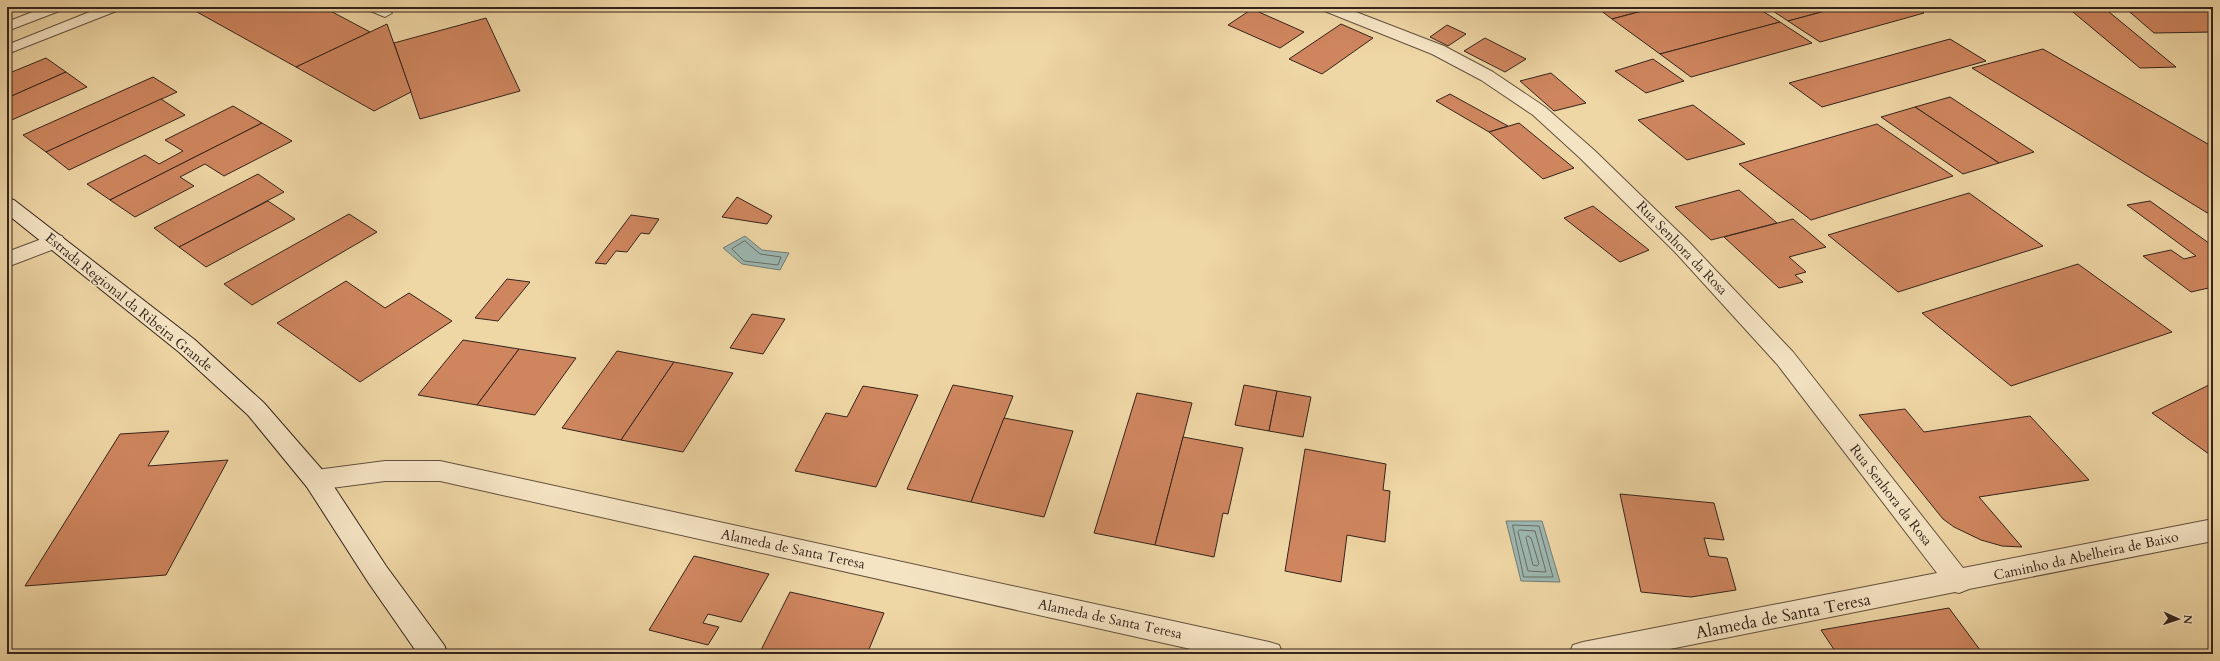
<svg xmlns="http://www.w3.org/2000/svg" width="2220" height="661" font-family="Cardo,serif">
	<rect width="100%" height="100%" fill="#efd6a5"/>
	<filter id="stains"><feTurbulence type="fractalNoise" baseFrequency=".005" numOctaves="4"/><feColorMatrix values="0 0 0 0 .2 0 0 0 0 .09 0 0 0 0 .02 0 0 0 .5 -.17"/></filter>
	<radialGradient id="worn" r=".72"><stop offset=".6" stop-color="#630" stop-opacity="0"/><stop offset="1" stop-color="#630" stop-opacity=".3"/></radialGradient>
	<g fill="#9db7b1" stroke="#737c75">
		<polygon points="745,236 762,250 789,253 780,270 742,264 723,248"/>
		<polygon points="1506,521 1542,521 1560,582 1521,581"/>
	</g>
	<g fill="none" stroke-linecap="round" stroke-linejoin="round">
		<g stroke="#686d66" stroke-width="1">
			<polygon points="745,241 760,254 781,257 778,265 744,261 732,249"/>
			<polygon points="1513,525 1539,526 1553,577 1524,577"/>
			<polygon points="1520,530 1535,531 1546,572 1528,571 1518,532"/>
			<polygon points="1528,536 1531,538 1539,564 1537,566 1533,565 1526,538"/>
		</g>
	</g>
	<g fill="#cf865f" stroke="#34231c">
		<polygon points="188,7 323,7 370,32 296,67"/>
		<polygon points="1596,7 1657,7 1612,19"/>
		<polygon points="1657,7 1756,7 1780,22 1660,54 1612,19"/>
		<polygon points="1767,7 1840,7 1788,21"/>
		<polygon points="1840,7 1917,7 1924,13 1820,42 1788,21"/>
		<polygon points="2067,7 2103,7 2176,67 2140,68"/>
		<polygon points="2124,7 2213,7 2213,32 2154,33"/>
		<polygon points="1252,9 1304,32 1280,48 1228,25"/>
		<polygon points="486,18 520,91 420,119 394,43"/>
		<polygon points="1780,22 1812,43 1691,77 1660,54"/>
		<polygon points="387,24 411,92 374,111 296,67"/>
		<polygon points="1341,24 1373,38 1322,74 1289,59"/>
		<polygon points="1447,25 1466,34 1448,46 1430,37"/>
		<polygon points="1485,38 1526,59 1505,72 1464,51"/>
		<polygon points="1950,39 1986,61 1822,107 1789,83"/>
		<polygon points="2043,49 2213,147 2213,212 2209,214 1972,68"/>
		<polygon points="46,58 66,72 7,98 7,74"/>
		<polygon points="1653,59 1684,81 1646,93 1615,71"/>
		<polygon points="66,72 87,87 7,122 7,98"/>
		<polygon points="1551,73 1586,103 1554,111 1520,81"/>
		<polygon points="153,77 177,92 46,152 23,135"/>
		<polygon points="1450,94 1508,126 1489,132 1436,101"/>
		<polygon points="1950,97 2034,152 1999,163 1915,107"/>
		<polygon points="161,99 185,115 69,170 46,152"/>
		<polygon points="1693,105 1745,144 1687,160 1638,120"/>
		<polygon points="233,106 262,123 110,200 87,184 145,155 159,164 183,151 165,140"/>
		<polygon points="1915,107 1999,163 1963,174 1881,117"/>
		<polygon points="262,123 292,141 224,176 205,164 180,177 194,186 135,217 110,200"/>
		<polygon points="1519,123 1574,168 1543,179 1489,132"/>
		<polygon points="1877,124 1953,176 1811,220 1739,164"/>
		<polygon points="258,174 284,192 179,247 154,228"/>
		<polygon points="1739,190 1777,223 1711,240 1675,207"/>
		<polygon points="1969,193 2043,246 1898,292 1828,235"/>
		<polygon points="737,197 772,216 767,224 722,217"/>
		<polygon points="268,201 295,219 206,267 179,247"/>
		<polygon points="2150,201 2213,246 2213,287 2191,292 2143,256 2171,250 2184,259 2196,256 2127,205"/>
		<polygon points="1593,206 1649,250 1620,262 1564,218"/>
		<polygon points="349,214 377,232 252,305 224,284"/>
		<polygon points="631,215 659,219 649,234 641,233 627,252 616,251 606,264 595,263"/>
		<polygon points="1793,219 1826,247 1789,257 1806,272 1795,275 1803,282 1779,288 1724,237"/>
		<polygon points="2078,264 2172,332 2011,386 1922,313"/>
		<polygon points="507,279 530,282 498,321 475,318"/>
		<polygon points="346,281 385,308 409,293 452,321 360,382 277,323"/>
		<polygon points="752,314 785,319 763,354 730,348"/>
		<polygon points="463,340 519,349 477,405 418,395"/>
		<polygon points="519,349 576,358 535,415 477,405"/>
		<polygon points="617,351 674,362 621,440 562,428"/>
		<polygon points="674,362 733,373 683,452 621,440"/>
		<polygon points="2213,383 2213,457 2152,413"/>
		<polygon points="953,385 1013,396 971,502 907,489"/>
		<polygon points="1244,385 1277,391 1269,431 1235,425"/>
		<polygon points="863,386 918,395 876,487 795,471 826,413 847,417"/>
		<polygon points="1277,391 1311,397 1303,437 1269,431"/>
		<polygon points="1137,393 1192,403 1155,545 1094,533"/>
		<polygon points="1905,409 1924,432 2030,416 2089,480 1979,497 2022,547 2002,546 1981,540 1954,527 1943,519 1859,415"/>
		<polygon points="1004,418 1073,431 1044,517 971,502"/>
		<polygon points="169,431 148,466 228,460 166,575 25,586 120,434"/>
		<polygon points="1183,437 1243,448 1228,514 1223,513 1214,557 1155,545"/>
		<polygon points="1305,449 1386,464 1383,490 1390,491 1385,542 1347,535 1341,582 1285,571"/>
		<polygon points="1620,494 1714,503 1724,540 1704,538 1709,556 1727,558 1736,590 1691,597 1641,592"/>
		<polygon points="694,556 769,574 741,622 708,614 703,623 719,627 708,645 649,630"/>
		<polygon points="790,592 884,613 867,654 759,654"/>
		<polygon points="1949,608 1983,654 1837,654 1821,630"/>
	</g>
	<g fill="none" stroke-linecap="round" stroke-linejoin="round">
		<defs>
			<g id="service">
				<polygon points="45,7 64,7 62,10 7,31 7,22"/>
				<polygon points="102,7 121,7 119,10 7,54 7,45"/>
				<polygon points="366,7 383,7 392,13 385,17 368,10"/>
			</g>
			<g id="minor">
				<polygon points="1320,7 1343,7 1444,46 1493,72 1545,107 1594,150 1689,242 1793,352 1963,568 2213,519 2213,541 1969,589 1959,593 1955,592 1645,654 1569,654 1573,645 1583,642 1937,573 1777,364 1675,252 1580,158 1533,115 1481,80 1432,54 1322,10"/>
				<polygon points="55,234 62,236 65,241 62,246 7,267 7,252"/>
				<polygon points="385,461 440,461 1269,642 1279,645 1283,654 1213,654 440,481 385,481 316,490 307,487 304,480 307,473 316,470"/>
			</g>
			<polygon id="secondary" points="7,198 14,200 195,340 264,403 325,473 386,566 444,645 448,654 418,654 368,582 307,487 248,415 179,352 7,214"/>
		</defs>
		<use href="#service" stroke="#63503e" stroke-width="2"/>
		<use href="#minor" stroke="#63503e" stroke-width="2"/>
		<use href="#secondary" stroke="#34231c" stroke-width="2"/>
		<use href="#service" fill="#f5e4c4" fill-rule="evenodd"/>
		<use href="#minor" fill="#f5e4c4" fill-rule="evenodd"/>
		<use href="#secondary" fill="#f5e4c4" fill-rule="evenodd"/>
	</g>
	<g text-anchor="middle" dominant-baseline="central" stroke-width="3" stroke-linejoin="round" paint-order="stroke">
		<g font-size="14" fill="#34231c" stroke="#f5e4c4">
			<text transform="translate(1682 248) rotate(46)">Rua Senhora da Rosa</text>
			<text transform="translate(129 302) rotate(39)">Estrada Regional da Ribeira Grande</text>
			<text transform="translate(1891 495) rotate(52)">Rua Senhora da Rosa</text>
			<text transform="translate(793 549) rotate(12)">Alameda de Santa Teresa</text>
			<text transform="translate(2086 556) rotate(-12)">Caminho da Abelheira de Baixo</text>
			<text transform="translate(1110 619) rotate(12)">Alameda de Santa Teresa</text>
		</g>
		<g font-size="17" fill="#34231c" stroke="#f5e4c4">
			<text transform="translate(1783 616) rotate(-11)">Alameda de Santa Teresa</text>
		</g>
	</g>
	<rect width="2220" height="661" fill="none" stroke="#efd6a5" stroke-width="24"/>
	<rect x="8" y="8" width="2204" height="645" fill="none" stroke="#34231c" stroke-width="2"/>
	<rect x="12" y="12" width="2196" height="637" fill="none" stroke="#34231c"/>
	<g transform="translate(2178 619) rotate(93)" stroke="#f5e4c4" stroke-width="3" paint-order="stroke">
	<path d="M0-3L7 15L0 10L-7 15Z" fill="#34231c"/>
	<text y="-6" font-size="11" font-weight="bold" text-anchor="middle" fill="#34231c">N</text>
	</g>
	<rect width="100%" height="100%" filter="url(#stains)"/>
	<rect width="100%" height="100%" fill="url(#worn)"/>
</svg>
